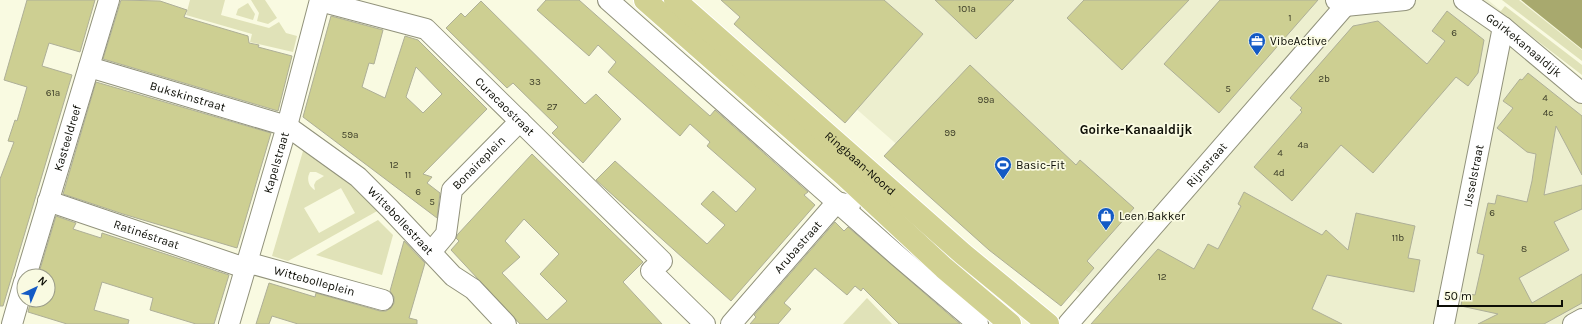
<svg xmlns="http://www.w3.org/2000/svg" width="1582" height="324" font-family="Karla,sans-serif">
	<rect width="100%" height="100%" fill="#f9fae1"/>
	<polygon fill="#edefcf" points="732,0 1488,0 1582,78 1582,324 1118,324 934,177"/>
	<g fill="#e0e2b8" fill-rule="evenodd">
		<polygon points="190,0 225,0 221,15 269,28 279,22 286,33 297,36 293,52 250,42 252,34 186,15"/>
		<polygon points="251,0 265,0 277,18 268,24 257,21 259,13"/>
		<polygon points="1502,0 1519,0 1582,50 1582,61"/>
		<polygon points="248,3 255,14 253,20 236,15 238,9"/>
		<polygon points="1505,6 1582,65 1582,75 1500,12"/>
		<path d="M303,151H306L359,191L379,210L288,261L272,256ZM310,172H316L324,176L316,181L314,185L315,190C309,187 306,179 310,172ZM341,188L355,213L319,233L304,208Z"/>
		<polygon points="378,220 393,235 382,275 316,255"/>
		<polygon points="867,298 892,324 843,324"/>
	</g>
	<polygon fill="#a8a96e" points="1521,0 1582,0 1582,49"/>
	<g fill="#cdcf92" stroke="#aeaf97" fill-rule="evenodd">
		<polygon points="27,0 95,0 80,52 49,43 42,66 72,75 3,306 0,306 0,179 14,142 8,141 15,120 17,121 27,87 4,80"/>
		<polygon points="121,0 160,1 187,10 184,17 248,36 249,43 259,45 258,47 292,56 278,111 103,59"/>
		<polygon points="546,0 579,0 710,116 715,110 808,192 804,195 815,205 731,301 596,180 615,161 707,244 725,225 701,204 713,191 736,212 756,189 707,146 710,142 690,124 680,136 608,72 616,62 598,45 589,56 537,10"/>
		<polygon points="721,0 884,0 923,34 845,123 734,24 740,17"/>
		<polygon points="935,0 1014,0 976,39"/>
		<polygon points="1084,0 1189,0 1122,70 1067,18"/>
		<polygon points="1220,0 1318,0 1219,113 1164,64"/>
		<polygon points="481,1 585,104 596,94 621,119 583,163 552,133 558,127 513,83 507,88 446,28 461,13 465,17"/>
		<polygon points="1447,11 1484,40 1478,73 1468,86 1456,77 1373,173 1341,145 1292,201 1254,167 1302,112 1300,110 1302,108 1290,98 1353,26 1378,21 1427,64 1445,41 1432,31"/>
		<path d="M331,16L383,30L374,64L369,63L362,87L385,98L405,36L418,40L487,109L423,174L432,177L427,183L440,193L437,218L303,117ZM416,67L442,94L423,113L406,97Z"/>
		<polygon points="970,65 1076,165 1080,160 1134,208 1087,261 1094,268 1061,306 989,250 884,156"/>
		<polygon points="1528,73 1582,116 1582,175 1556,126 1544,195 1582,185 1582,209 1554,222 1569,250 1519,278 1532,303 1582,274 1582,303 1544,324 1478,324 1498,314 1461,306 1463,293 1475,295 1484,255 1477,253 1488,203 1495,204 1497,195 1527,202 1532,181 1536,154 1527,152 1497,128 1513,108 1503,101 1520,79 1522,80"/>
		<polygon points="96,82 271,133 237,248 123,214 63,194"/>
		<path d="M532,154L643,262L623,282L662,324H520L451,250L459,241L456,238L458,234ZM524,219L559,254L540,274L567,301L547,320L502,273L520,257L505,241Z"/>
		<polygon points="1244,192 1322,235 1326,230 1348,250 1356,213 1415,226 1408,258 1420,260 1414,292 1327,275 1312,309 1342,324 1091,324 1158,249 1194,269 1208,244 1218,249 1241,206 1238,204"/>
		<polygon points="56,216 76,223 73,229 101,238 102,233 229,275 214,324 196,324 150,310 153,298 102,282 94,310 129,320 128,324 67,324 28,312 31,300 48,300 48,276 38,276"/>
		<polygon points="835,222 844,231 848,227 960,324 899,324 863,288 861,291 855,286 847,295 815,268 784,303 791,309 778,324 750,324 756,317 754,315"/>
		<polygon points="404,241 425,263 409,318 417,320 417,324 298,324 272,316 269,324 256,324 269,283 315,297 316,293 380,311 386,311 391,308 394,303 394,297 390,291"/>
	</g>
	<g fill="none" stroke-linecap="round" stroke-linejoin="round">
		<defs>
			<g id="minor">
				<polyline points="608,0 898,256 978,324"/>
				<polyline points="1336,0 1345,6 1405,0"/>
				<path id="s1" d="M1464,0L1503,27L1582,93"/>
				<path id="s2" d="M320,1L426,29L662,261L651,271L705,324"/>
				<path id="s3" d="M89,67L287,126L358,177L390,209L453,276L473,289L506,324"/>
				<path id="s4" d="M48,201L245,268"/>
				<path id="s5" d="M431,252L446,234L452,190L520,121"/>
				<path id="s6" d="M246,262L383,300"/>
				<path id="s7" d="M26,276L109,0"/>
				<polyline points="12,324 24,282"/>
				<path id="s8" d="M229,324L287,126L320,0"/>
				<path id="s9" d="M731,324L837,202L850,205"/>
				<path id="s10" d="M1068,324L1345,6"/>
				<path id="s11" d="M1444,324L1503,27"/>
				<polyline points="1573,324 1582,319"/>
			</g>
			<g id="major">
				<polyline points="645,0 844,175 944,268 1010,324"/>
				<path id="s12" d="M675,0L963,254L1048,324"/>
			</g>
		</defs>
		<use href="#minor" stroke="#91927b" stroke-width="22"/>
		<use href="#major" stroke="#fff" stroke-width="24"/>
		<use href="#minor" stroke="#fff" stroke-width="20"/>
		<use href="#major" stroke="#d1d192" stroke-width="22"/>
	</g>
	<defs>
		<symbol id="office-pin" viewBox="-11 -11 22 30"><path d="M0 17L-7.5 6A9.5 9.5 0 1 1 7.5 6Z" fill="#135ac5" stroke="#f9fae1"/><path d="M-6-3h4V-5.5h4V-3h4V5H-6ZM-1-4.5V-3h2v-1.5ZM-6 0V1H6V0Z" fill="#fff"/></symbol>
		<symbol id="stadium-pin" viewBox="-11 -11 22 30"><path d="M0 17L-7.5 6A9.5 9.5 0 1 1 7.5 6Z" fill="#135ac5" stroke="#f9fae1"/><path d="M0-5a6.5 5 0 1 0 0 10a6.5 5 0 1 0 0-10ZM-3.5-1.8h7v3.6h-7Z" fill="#fff"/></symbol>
		<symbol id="shop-pin" viewBox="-11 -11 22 30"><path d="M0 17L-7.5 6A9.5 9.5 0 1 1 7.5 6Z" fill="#135ac5" stroke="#f9fae1"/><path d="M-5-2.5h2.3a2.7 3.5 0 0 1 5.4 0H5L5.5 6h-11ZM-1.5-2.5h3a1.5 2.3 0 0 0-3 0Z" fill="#fff"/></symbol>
	</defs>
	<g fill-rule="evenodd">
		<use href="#office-pin" x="1247" y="31" width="20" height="27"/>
		<use href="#stadium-pin" x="993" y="155" width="20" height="27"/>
		<use href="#shop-pin" x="1096" y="206" width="20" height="27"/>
	</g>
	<g text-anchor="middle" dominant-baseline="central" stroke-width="3.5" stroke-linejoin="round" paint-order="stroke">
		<g font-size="10" fill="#3d3e29">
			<text x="967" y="9">101a</text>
			<text x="1290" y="18">1</text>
			<text x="1454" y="33">6</text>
			<text x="1324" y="79">2b</text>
			<text x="535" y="82">33</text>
			<text x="1228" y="89">5</text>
			<text x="53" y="93">61a</text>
			<text x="1545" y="98">4</text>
			<text x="986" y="100">99a</text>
			<text x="552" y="107">27</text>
			<text x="1548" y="113">4c</text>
			<text x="950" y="133">99</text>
			<text x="350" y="135">59a</text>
			<text x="1303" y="145">4a</text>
			<text x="1280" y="153">4</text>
			<text x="394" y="165">12</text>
			<text x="1279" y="173">4d</text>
			<text x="408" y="175">11</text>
			<text x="418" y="192">6</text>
			<text x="432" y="202">5</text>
			<text x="1492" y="213">6</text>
			<text x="1398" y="238">11b</text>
			<text x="1524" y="249">8</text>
			<text x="1162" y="277">12</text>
		</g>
		<g font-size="12" fill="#0d0e06" stroke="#f9fae1" text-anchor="start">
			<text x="1270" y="41">VibeActive</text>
			<text x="1016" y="165">Basic-Fit</text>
			<text x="1119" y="216">Leen Bakker</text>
		</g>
		<g font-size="12" fill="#0d0e06" stroke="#f9fae1">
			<text stroke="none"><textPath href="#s1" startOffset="75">Goirkekanaaldijk</textPath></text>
			<text stroke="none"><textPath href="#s3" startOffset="103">Bukskinstraat</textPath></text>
			<text stroke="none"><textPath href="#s2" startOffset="220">Curacaostraat</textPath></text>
			<text stroke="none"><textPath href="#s7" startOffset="144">Kasteeldreef</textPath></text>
			<text stroke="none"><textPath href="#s8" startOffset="168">Kapelstraat</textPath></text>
			<text stroke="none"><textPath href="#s5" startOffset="106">Bonaireplein</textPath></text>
			<text stroke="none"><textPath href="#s12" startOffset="247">Ringbaan-Noord</textPath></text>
			<text stroke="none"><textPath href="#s10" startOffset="211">Rijnstraat</textPath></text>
			<text stroke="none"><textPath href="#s11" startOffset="151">IJsselstraat</textPath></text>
			<text stroke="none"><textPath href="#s3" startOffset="355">Wittebollestraat</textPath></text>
			<text stroke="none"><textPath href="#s4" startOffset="104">Ratinéstraat</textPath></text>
			<text stroke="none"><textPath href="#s9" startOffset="102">Arubastraat</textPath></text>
			<text stroke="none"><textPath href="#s6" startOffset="71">Wittebolleplein</textPath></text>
		</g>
		<g font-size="13" font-weight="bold" fill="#0d0e06" stroke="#f9fae1">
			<text x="1136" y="129">Goirke-Kanaaldijk</text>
		</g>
	</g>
	<g transform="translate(36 288) rotate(44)"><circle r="19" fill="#f9fae1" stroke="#9b9c89"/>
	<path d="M0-3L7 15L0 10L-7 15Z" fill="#135ac5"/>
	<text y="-6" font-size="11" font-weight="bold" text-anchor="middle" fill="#0d0e06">N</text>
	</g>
	<path d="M1438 300v6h124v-6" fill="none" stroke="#0d0e06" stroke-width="2"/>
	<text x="1444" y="300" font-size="12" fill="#0d0e06" stroke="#f9fae1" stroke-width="3" paint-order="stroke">50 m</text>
</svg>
